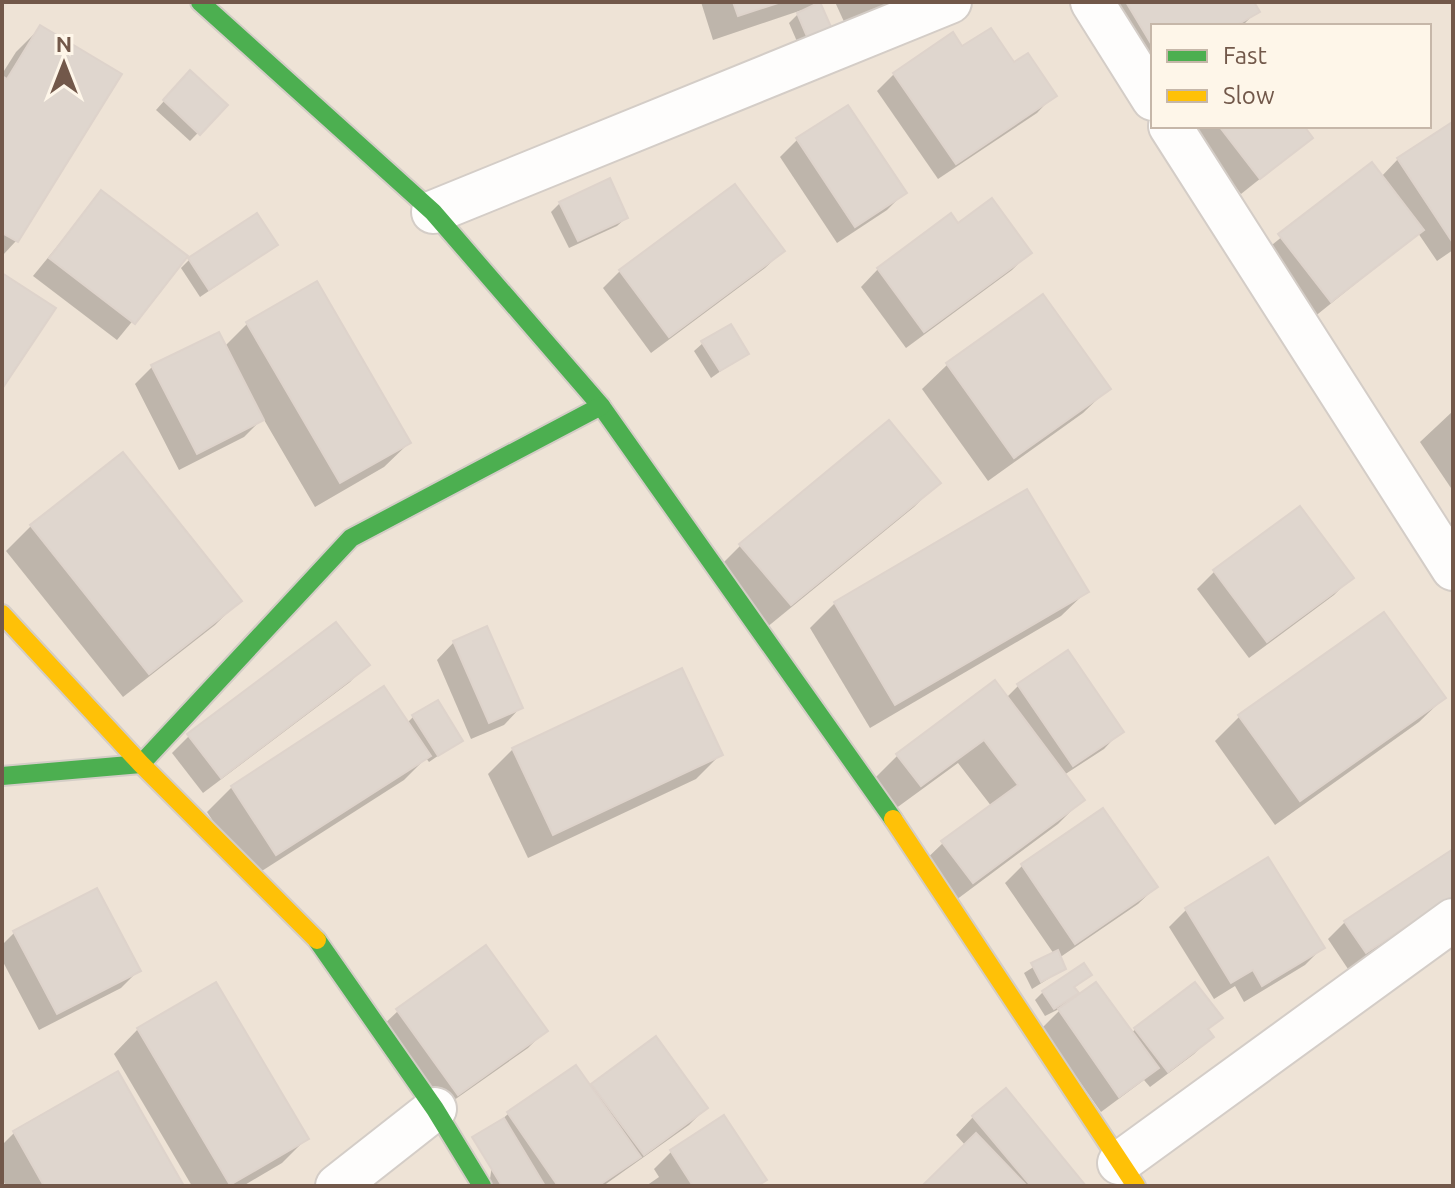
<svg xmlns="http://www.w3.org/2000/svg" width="1455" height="1188" font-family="Ubuntu,sans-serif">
	<rect width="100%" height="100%" fill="#f5f0e9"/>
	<path fill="#eee3d6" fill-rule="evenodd" d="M2,2H1453V1186H2ZM1153,26H1429V126H1153Z"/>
	<g fill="#0003">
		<polygon points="701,2 816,2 809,9 819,5 802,53 789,23 802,10 713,40"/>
		<polygon points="835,2 898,2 846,26"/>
		<polygon points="1107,2 1251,2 1257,11 1242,26 1153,26 1153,80"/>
		<polygon points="40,28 16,241 2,256 2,74 16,52"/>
		<polygon points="962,49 1014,65 1054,95 1037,113 938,179 877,91 894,74"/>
		<polygon points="182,81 225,105 190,141 156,110"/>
		<polygon points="847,107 904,193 887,210 837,243 780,157 797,140"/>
		<polygon points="1189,126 1302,126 1311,138 1241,194"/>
		<polygon points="1453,126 1453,250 1437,261 1418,233 1313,318 1262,253 1371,165 1381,177 1398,159"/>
		<polygon points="734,187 783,251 765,268 651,353 603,288 620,271"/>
		<polygon points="101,193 185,257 117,340 33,276"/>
		<polygon points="560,203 626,218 617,226 569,248 551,212"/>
		<polygon points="958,226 1029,253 1012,270 906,348 861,287 878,269"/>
		<polygon points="276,245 200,297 181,268 189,260"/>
		<polygon points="1042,296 1108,389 1083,413 988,481 922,389 947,365"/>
		<polygon points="248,323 409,443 384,467 315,507 263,418 244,437 179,470 135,384 152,367 224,347"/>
		<polygon points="703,343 746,353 711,378 694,351"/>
		<polygon points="1453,411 1453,491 1420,442"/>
		<polygon points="123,454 239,601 215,625 123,697 6,551 31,526"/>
		<polygon points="939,482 914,507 766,628 716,570 741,545"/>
		<polygon points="1300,508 1351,578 1334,595 1249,658 1197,589 1214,572"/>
		<polygon points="1086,592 1061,616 870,728 810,628 835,603"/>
		<polygon points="454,642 521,707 504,725 471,739 437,660"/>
		<polygon points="367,664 350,682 203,793 172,753 189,736"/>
		<polygon points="1018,686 1121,731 1104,749 1064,775 1082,800 1058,824 948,906 918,867 943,843 992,807 958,763 895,809 873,780 898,755 1006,698"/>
		<polygon points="1444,698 1419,722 1275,825 1215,741 1240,716"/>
		<polygon points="413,717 461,740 429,762 426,758 404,780 251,878 207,812 232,787 407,723"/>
		<polygon points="513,749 721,754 696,779 528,858 488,774"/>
		<polygon points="1102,810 1156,887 1138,904 1059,958 1064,969 1032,989 1024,973 1054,954 1005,883 1022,866"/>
		<polygon points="1453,852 1453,900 1348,969 1328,939 1345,922"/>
		<polygon points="1268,860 1322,948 1305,965 1244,1002 1235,986 1214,999 1169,927 1186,910"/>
		<polygon points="96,891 138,971 121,988 39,1030 2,960 2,945 14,933"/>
		<polygon points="1089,975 1073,989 1076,993 1067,1002 1131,1033 1136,1029 1220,1018 1206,1031 1211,1037 1194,1054 1150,1087 1144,1080 1101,1112 1042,1028 1063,1007 1045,1016 1035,1000 1043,992"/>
		<polygon points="398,1011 545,1031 528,1048 440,1110 380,1028"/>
		<polygon points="138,1029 306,1139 282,1163 243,1186 192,1186 114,1054"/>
		<polygon points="655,1039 706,1108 689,1125 603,1186 489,1186 498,1123 508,1114 576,1067 590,1088"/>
		<polygon points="973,1117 1084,1186 925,1186 966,1146 956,1135"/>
		<polygon points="724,1118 764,1179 757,1186 646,1186 659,1177 654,1169 671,1152"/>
		<polygon points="14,1133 182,1186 6,1186 2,1179 2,1145"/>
	</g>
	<g fill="#dfd6ce" stroke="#ded3cb" stroke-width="2">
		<polygon points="733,2 781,2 738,16"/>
		<polygon points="820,2 835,36 811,46 797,13"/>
		<polygon points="1126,2 1254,2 1260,12 1235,26 1153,26 1153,47"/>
		<polygon points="40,25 122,74 18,242 2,233 2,76 7,79"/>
		<polygon points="991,28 1014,62 1028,53 1057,96 956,164 893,73 953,32 962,46"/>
		<polygon points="190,70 228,105 200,135 163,100"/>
		<polygon points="848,105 907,193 855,227 796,138"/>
		<polygon points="1451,123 1453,126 1453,243 1397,158"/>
		<polygon points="1219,126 1304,126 1313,138 1260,179"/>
		<polygon points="1372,162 1424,230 1331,302 1278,234"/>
		<polygon points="610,178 628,218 578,241 559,202"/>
		<polygon points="735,184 785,251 669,337 619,270"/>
		<polygon points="101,190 188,256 135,324 49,258"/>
		<polygon points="992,198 1032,253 924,332 877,268 951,213 958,223"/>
		<polygon points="257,213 278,245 209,290 188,258"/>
		<polygon points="2,273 56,308 2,389"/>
		<polygon points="317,281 411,443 340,483 246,322"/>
		<polygon points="1043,294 1111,389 1014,458 946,363"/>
		<polygon points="731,324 749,354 720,371 701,341"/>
		<polygon points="219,332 264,420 197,454 151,365"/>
		<polygon points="889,420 941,483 791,605 739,544"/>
		<polygon points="123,452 242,601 149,674 30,525"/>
		<polygon points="1027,489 1089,592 895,705 834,602"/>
		<polygon points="1300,506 1354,578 1267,642 1213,570"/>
		<polygon points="1384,612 1446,698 1300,801 1238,715"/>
		<polygon points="336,622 370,665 221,778 187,734"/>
		<polygon points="487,626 523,708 489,723 453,641"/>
		<polygon points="1068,650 1124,732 1073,766 1017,684"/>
		<polygon points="682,668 723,755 553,835 512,748"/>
		<polygon points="995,680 1085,800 973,883 941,841 1018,785 984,740 921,786 896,754"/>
		<polygon points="384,686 431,756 276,855 231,786"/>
		<polygon points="438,700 463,741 438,756 412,715"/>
		<polygon points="1103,808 1158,887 1075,944 1021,864"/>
		<polygon points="1453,849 1453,896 1366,953 1344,921"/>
		<polygon points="1268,857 1325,948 1262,986 1253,970 1231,983 1185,908"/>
		<polygon points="97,888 141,971 57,1014 13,931"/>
		<polygon points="486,945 548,1031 458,1095 396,1009"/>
		<polygon points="1058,950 1066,969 1041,982 1031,963"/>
		<polygon points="1084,963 1092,975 1074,987 1079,993 1054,1009 1042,991"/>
		<polygon points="216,982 309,1139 230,1185 137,1028"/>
		<polygon points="1096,982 1159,1068 1119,1097 1058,1009"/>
		<polygon points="1195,982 1223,1018 1208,1029 1214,1037 1168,1072 1134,1028"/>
		<polygon points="656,1036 708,1108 644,1155 591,1084"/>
		<polygon points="576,1065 641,1157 598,1186 558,1186 507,1112"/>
		<polygon points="118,1071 184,1186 44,1186 13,1131"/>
		<polygon points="1006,1088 1086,1186 1031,1186 972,1116"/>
		<polygon points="724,1115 767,1180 757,1186 693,1186 670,1150"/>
		<polygon points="504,1118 545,1186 502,1186 472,1137"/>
		<polygon points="976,1133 1027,1186 922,1186"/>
	</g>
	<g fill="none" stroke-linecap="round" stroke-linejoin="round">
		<defs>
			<g id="street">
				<polyline points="1092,2 1153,99"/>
				<polyline points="1170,126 1453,569"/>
				<polyline points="433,212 950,2"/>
				<polyline points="1119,1163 1453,920"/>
				<polyline points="337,1186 435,1109"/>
			</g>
			<g id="fast">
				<polyline points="200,2 433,212 601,406 893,819"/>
				<polyline points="2,776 141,764 351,538 601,406"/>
				<polyline points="317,940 435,1109 482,1186"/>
			</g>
			<g id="slow">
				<polyline points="2,614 141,764 317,940"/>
				<polyline points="893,819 1136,1186"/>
			</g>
		</defs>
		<use href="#street" stroke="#d4cdc7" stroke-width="46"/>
		<use href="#fast" stroke="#d4cdc6" stroke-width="22"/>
		<use href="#slow" stroke="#d4cdc6" stroke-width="22"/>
		<use href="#street" stroke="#fefdfc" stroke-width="42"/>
		<use href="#fast" stroke="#4caf50" stroke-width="18"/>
		<use href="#slow" stroke="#ffc107" stroke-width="18"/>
	</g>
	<rect width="1455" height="1188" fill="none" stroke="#72584a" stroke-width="8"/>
	<rect x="1151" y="24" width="280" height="104" fill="#fef6e9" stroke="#c6b7a9" stroke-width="2"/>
	<rect x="1167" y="50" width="40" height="12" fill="#4caf50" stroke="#c6b7a9" stroke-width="2"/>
	<text x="1223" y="64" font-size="24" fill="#72584a">Fast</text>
	<rect x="1167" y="90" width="40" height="12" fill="#ffc107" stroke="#c6b7a9" stroke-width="2"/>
	<text x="1223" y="104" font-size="24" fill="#72584a">Slow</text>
	<g transform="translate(64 64)" stroke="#fef6e9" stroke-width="6" paint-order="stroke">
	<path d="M0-6L14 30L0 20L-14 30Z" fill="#72584a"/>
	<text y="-12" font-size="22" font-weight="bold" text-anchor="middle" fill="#72584a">N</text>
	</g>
</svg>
